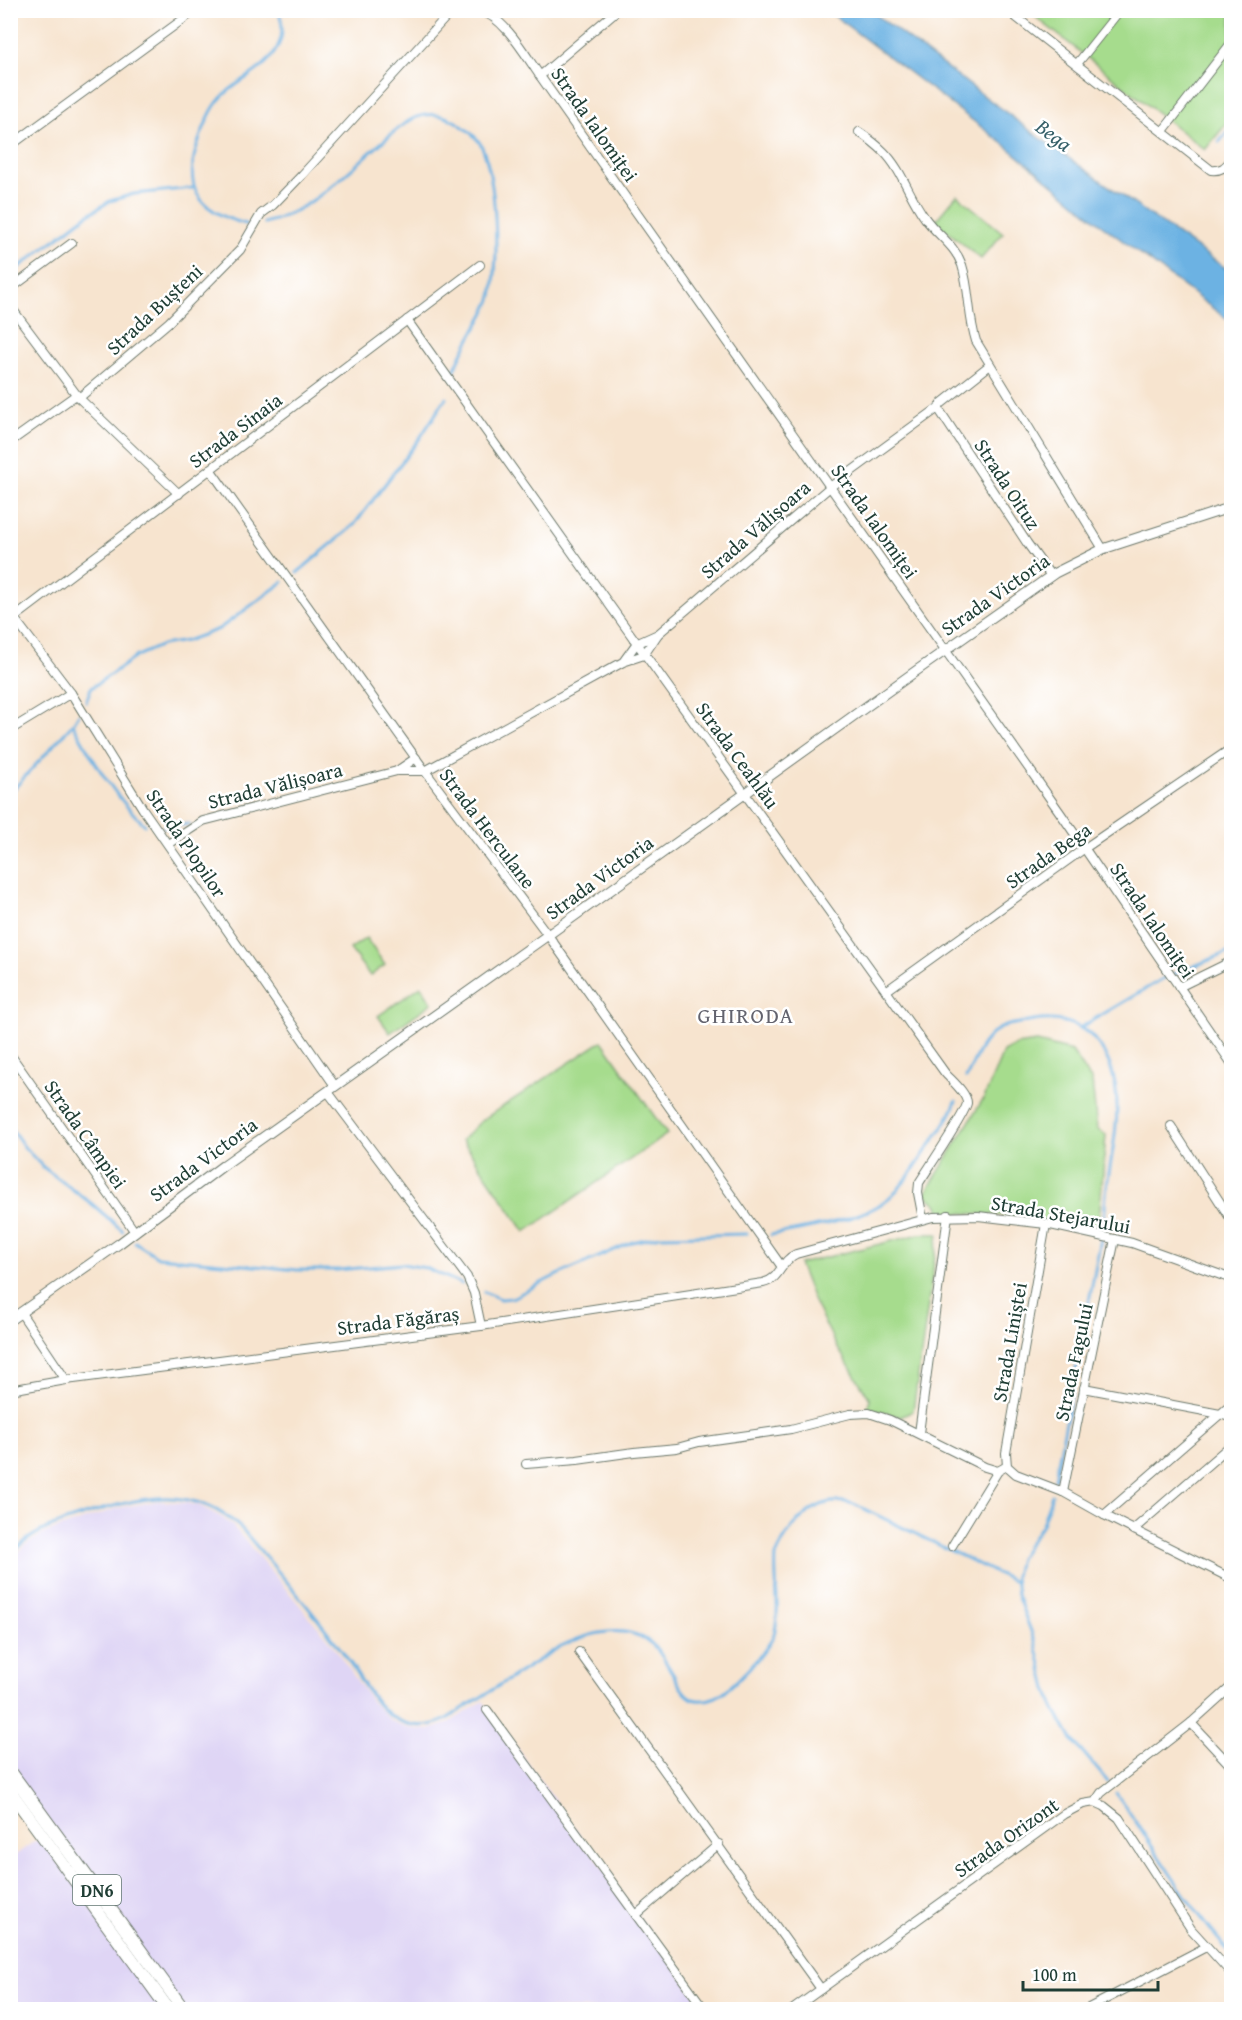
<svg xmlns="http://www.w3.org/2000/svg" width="1242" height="2020" font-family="'Gentium Book Plus',serif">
	<rect width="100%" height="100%" fill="#fff"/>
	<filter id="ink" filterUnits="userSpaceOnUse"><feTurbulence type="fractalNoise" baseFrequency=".0167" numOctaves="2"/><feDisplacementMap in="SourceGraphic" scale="12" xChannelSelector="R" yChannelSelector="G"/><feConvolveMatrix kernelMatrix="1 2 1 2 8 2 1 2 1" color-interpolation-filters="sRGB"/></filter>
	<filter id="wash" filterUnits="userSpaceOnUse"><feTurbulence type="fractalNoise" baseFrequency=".008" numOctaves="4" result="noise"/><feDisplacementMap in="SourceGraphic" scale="24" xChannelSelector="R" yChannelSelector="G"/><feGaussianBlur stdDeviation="1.35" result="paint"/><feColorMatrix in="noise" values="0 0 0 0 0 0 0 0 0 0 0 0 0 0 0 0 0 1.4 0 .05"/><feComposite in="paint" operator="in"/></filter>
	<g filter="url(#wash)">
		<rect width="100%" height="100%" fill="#f7e4cf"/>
		<polygon fill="#dfd5f5" points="157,1501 186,1503 200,1506 223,1518 233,1526 329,1640 372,1702 390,1720 407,1728 429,1730 447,1724 483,1701 705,2009 11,2009 11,1858 52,1829 11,1770 10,1563 25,1545 47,1532 118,1508"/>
		<g fill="#a6dc8d" stroke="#628c60" stroke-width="1.5">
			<polygon points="1028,11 1231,11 1231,118 1205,150"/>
			<polygon points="957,195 1003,233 981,259 935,221"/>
			<polygon points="366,938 385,965 370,976 350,949"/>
			<polygon points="421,986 432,1003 390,1033 378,1016"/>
			<polygon points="602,1041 667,1134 525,1232 462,1140 482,1120"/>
			<path d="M1037,1042L1072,1051L1092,1081L1097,1129L1106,1135L1098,1231C1047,1219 993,1212 940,1213L938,1205L925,1194L985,1096L1003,1052L1016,1045Z"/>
			<polygon points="920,1234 938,1234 913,1411 901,1417 867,1408 870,1399 837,1347 814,1302 799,1264"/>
		</g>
		<polygon fill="#6cb2e3" stroke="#46788c" stroke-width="1.5" points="828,11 871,11 1036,135 1231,272 1231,322 1103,226 1005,145"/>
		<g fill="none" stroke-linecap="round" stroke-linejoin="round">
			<g stroke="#6cb2e3" stroke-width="3">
				<polyline points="1219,142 1232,127"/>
				<path d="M264,223C310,212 345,174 380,144C391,135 403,122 417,117C431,112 443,114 456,122C465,128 477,136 482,147C497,182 499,259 492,296C490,305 484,313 480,321C470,338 460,355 453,374"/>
				<path d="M246,224C195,211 181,184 201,135C207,121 212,106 224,95C240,79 263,72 276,50C283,38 284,24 278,10"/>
				<polyline points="10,274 86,216 110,201 134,194 193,188"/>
				<polyline points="297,573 354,525 420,438 446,398"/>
				<polyline points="631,656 650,642"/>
				<polyline points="86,702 91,688 137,656 162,645 186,641 219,629 283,582"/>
				<path d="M73,724C93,760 114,797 145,825"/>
				<polyline points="10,793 73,724 79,714"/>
				<polyline points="164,827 189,824"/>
				<polyline points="1081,1027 1164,978 1232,951"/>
				<path d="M966,1078C975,1060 982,1035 1003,1027C1012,1023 1024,1023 1034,1021C1056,1017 1082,1023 1096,1041C1130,1084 1114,1137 1107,1186C1105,1198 1105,1211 1104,1223L1055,1479"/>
				<polyline points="10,1127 25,1148 43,1167 92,1204 123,1231"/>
				<path d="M771,1235C803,1229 863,1220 888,1199C904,1185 916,1166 928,1148C938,1133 950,1119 956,1101"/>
				<polyline points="135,1242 158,1257 298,1270 337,1270 402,1264 426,1268 462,1284"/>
				<polyline points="484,1292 501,1299 512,1298 551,1278 632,1242 660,1236 747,1234"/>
				<polyline points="1052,1495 1042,1524 1019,1558 1015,1576 1017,1595 1036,1644 1047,1689 1055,1710 1071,1738 1108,1782"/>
				<path d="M10,1557C29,1532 54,1525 81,1516C139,1497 193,1482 242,1529C275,1568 309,1606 339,1647C356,1668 370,1702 392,1717C409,1727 427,1729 445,1720L561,1646C589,1633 626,1622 652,1644C661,1652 667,1665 673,1674C678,1683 684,1695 693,1699C700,1701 709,1700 716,1697C730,1690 770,1649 774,1634C781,1611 774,1580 776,1556C789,1525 817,1492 854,1504L1015,1582"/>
				<path d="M1116,1793C1155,1848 1186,1904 1232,1955"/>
				<polyline points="872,2010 874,2006"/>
			</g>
		</g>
	</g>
	<g filter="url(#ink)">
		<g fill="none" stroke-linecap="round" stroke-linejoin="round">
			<defs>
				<g id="minor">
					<path d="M478,10C504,16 526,56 540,76L1061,814L1232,1064"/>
					<path d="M1007,10L1211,170C1222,171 1225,167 1232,159"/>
					<polyline points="10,11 11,10"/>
					<polyline points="1077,64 1120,10"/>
					<polyline points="540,76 615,12"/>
					<polyline points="1163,131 1232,42"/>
					<path d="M859,132C868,138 877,145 884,152C902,170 910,198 925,218C937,235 955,245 962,265C970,290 968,316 976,341L1103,549"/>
					<polyline points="10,146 193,12"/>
					<polyline points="10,289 72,243"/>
					<polyline points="10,306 79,398 179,494"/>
					<path d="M407,320C585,572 765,822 945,1073C951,1080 967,1093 967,1103C966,1113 927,1170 919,1183L918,1193L923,1219"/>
					<polyline points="79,398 169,322 240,250 261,214 273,205 302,175 447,16 455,11 461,10"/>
					<polyline points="938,408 1027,543 1051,576"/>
					<polyline points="10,442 76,395"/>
					<polyline points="210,469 425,771 548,935 782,1267"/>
					<polyline points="14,618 71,693 143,809 335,1086"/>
					<polyline points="10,621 480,265"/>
					<polyline points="658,634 830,487 938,408 942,403 990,365"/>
					<polyline points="10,730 71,693"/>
					<polyline points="416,758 397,771 425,771 623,662 644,655 658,634 636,644 623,662"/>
					<polyline points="168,844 203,821 397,771"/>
					<polyline points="1179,987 1232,961"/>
					<polyline points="886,991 1085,848 1232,748"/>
					<polyline points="10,1054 135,1232"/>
					<polyline points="328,1092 467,1277 474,1293 481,1326"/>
					<polyline points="1171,1126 1232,1221"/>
					<polyline points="21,1313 66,1380"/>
					<polyline points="1084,1388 1220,1414 1232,1418"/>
					<path d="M10,1390L66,1380L481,1326L763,1283C781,1279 780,1261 796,1254L933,1217L978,1216L1046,1224L1132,1243L1232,1279"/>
					<polyline points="919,1433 948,1215"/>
					<polyline points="526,1464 577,1460 634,1452 677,1448 699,1442 791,1429 850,1414 869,1413 890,1420 985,1467 998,1471 1007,1466"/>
					<polyline points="1007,1466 1016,1474 1063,1492 1104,1515 1232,1579"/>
					<polyline points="1007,1466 1006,1453 1046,1224"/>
					<polyline points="1063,1492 1115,1239"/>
					<polyline points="1104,1515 1232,1404"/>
					<polyline points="1133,1530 1232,1444"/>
					<polyline points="952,1546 998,1471"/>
					<polyline points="579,1652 821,1989"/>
					<polyline points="487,1710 705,2010"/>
					<polyline points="1191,1723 1232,1767"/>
					<polyline points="1095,1802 1104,1806 1119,1818 1191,1929 1232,1974"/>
					<polyline points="636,1915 719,1844"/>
					<polyline points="792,2010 1064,1814 1083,1804 1095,1802 1101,1793 1191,1723 1232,1686"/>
					<polyline points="1085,2010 1206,1947"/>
				</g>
				<polyline id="tertiary" points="10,1320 120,1243 224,1165 548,935 916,671 1055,573 1103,549 1232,507"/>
				<g id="primary">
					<polyline points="10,1771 184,2010"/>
					<polyline points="10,1791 169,2010"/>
				</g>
			</defs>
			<use href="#minor" stroke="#6b776a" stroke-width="10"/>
			<use href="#tertiary" stroke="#6b776a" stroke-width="11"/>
			<use href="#primary" stroke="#6b776a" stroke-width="14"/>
			<use href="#minor" stroke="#fff" stroke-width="8"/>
			<use href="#tertiary" stroke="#fff" stroke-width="9"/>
			<use href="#primary" stroke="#fff" stroke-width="12"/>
		</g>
	</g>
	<g text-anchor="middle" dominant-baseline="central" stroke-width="5" stroke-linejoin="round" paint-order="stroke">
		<rect fill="#fff" stroke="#627771" stroke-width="1.5" x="73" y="1875" width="48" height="30" rx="4.5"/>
		<g font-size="18" font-weight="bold" fill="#1f3d34">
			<text x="97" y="1890">DN6</text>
		</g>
		<g font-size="20" fill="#1f3d34" stroke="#fff">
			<text transform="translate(595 124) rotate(55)">Strada Ialomiței</text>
			<text transform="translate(154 309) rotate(-43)">Strada Bușteni</text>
			<text transform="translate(235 430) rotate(-37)">Strada Sinaia</text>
			<text transform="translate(1008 484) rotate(57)">Strada Oituz</text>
			<text transform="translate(875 521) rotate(55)">Strada Ialomiței</text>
			<text transform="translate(755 529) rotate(-41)">Strada Vălișoara</text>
			<text transform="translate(995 594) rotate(-35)">Strada Victoria</text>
			<text transform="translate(738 755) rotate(54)">Strada Ceahlău</text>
			<text transform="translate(275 785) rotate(-14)">Strada Vălișoara</text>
			<text transform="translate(488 828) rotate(53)">Strada Herculane</text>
			<text transform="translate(187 843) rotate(56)">Strada Plopilor</text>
			<text transform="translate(1048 855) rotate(-35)">Strada Bega</text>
			<text transform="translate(599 877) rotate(-36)">Strada Victoria</text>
			<text transform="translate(1153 920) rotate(56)">Strada Ialomiței</text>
			<text transform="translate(86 1134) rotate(55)">Strada Câmpiei</text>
			<text transform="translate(203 1159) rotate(-36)">Strada Victoria</text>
			<text transform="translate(1061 1214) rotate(10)">Strada Stejarului</text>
			<text transform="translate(398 1320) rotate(-7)">Strada Făgăraș</text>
			<text transform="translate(1009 1342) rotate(-80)">Strada Liniștei</text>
			<text transform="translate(1073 1362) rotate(-78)">Strada Fagului</text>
			<text transform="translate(1006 1837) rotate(-35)">Strada Orizont</text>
		</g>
		<g font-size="21" font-style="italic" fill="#366069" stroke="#fff">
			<text transform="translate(1054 135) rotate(37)">Bega</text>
		</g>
		<g font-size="22" letter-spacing="1.5" fill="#63636e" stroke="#fff">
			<text x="746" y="1015">GHIRODA</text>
		</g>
	</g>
	<rect width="1242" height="2020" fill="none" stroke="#fff" stroke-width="36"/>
	<path d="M1023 1981v9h135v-9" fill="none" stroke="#1f3d34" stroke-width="3"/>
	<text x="1032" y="1981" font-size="18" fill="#1f3d34" stroke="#ffffff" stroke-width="4.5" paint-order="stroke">100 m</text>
</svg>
